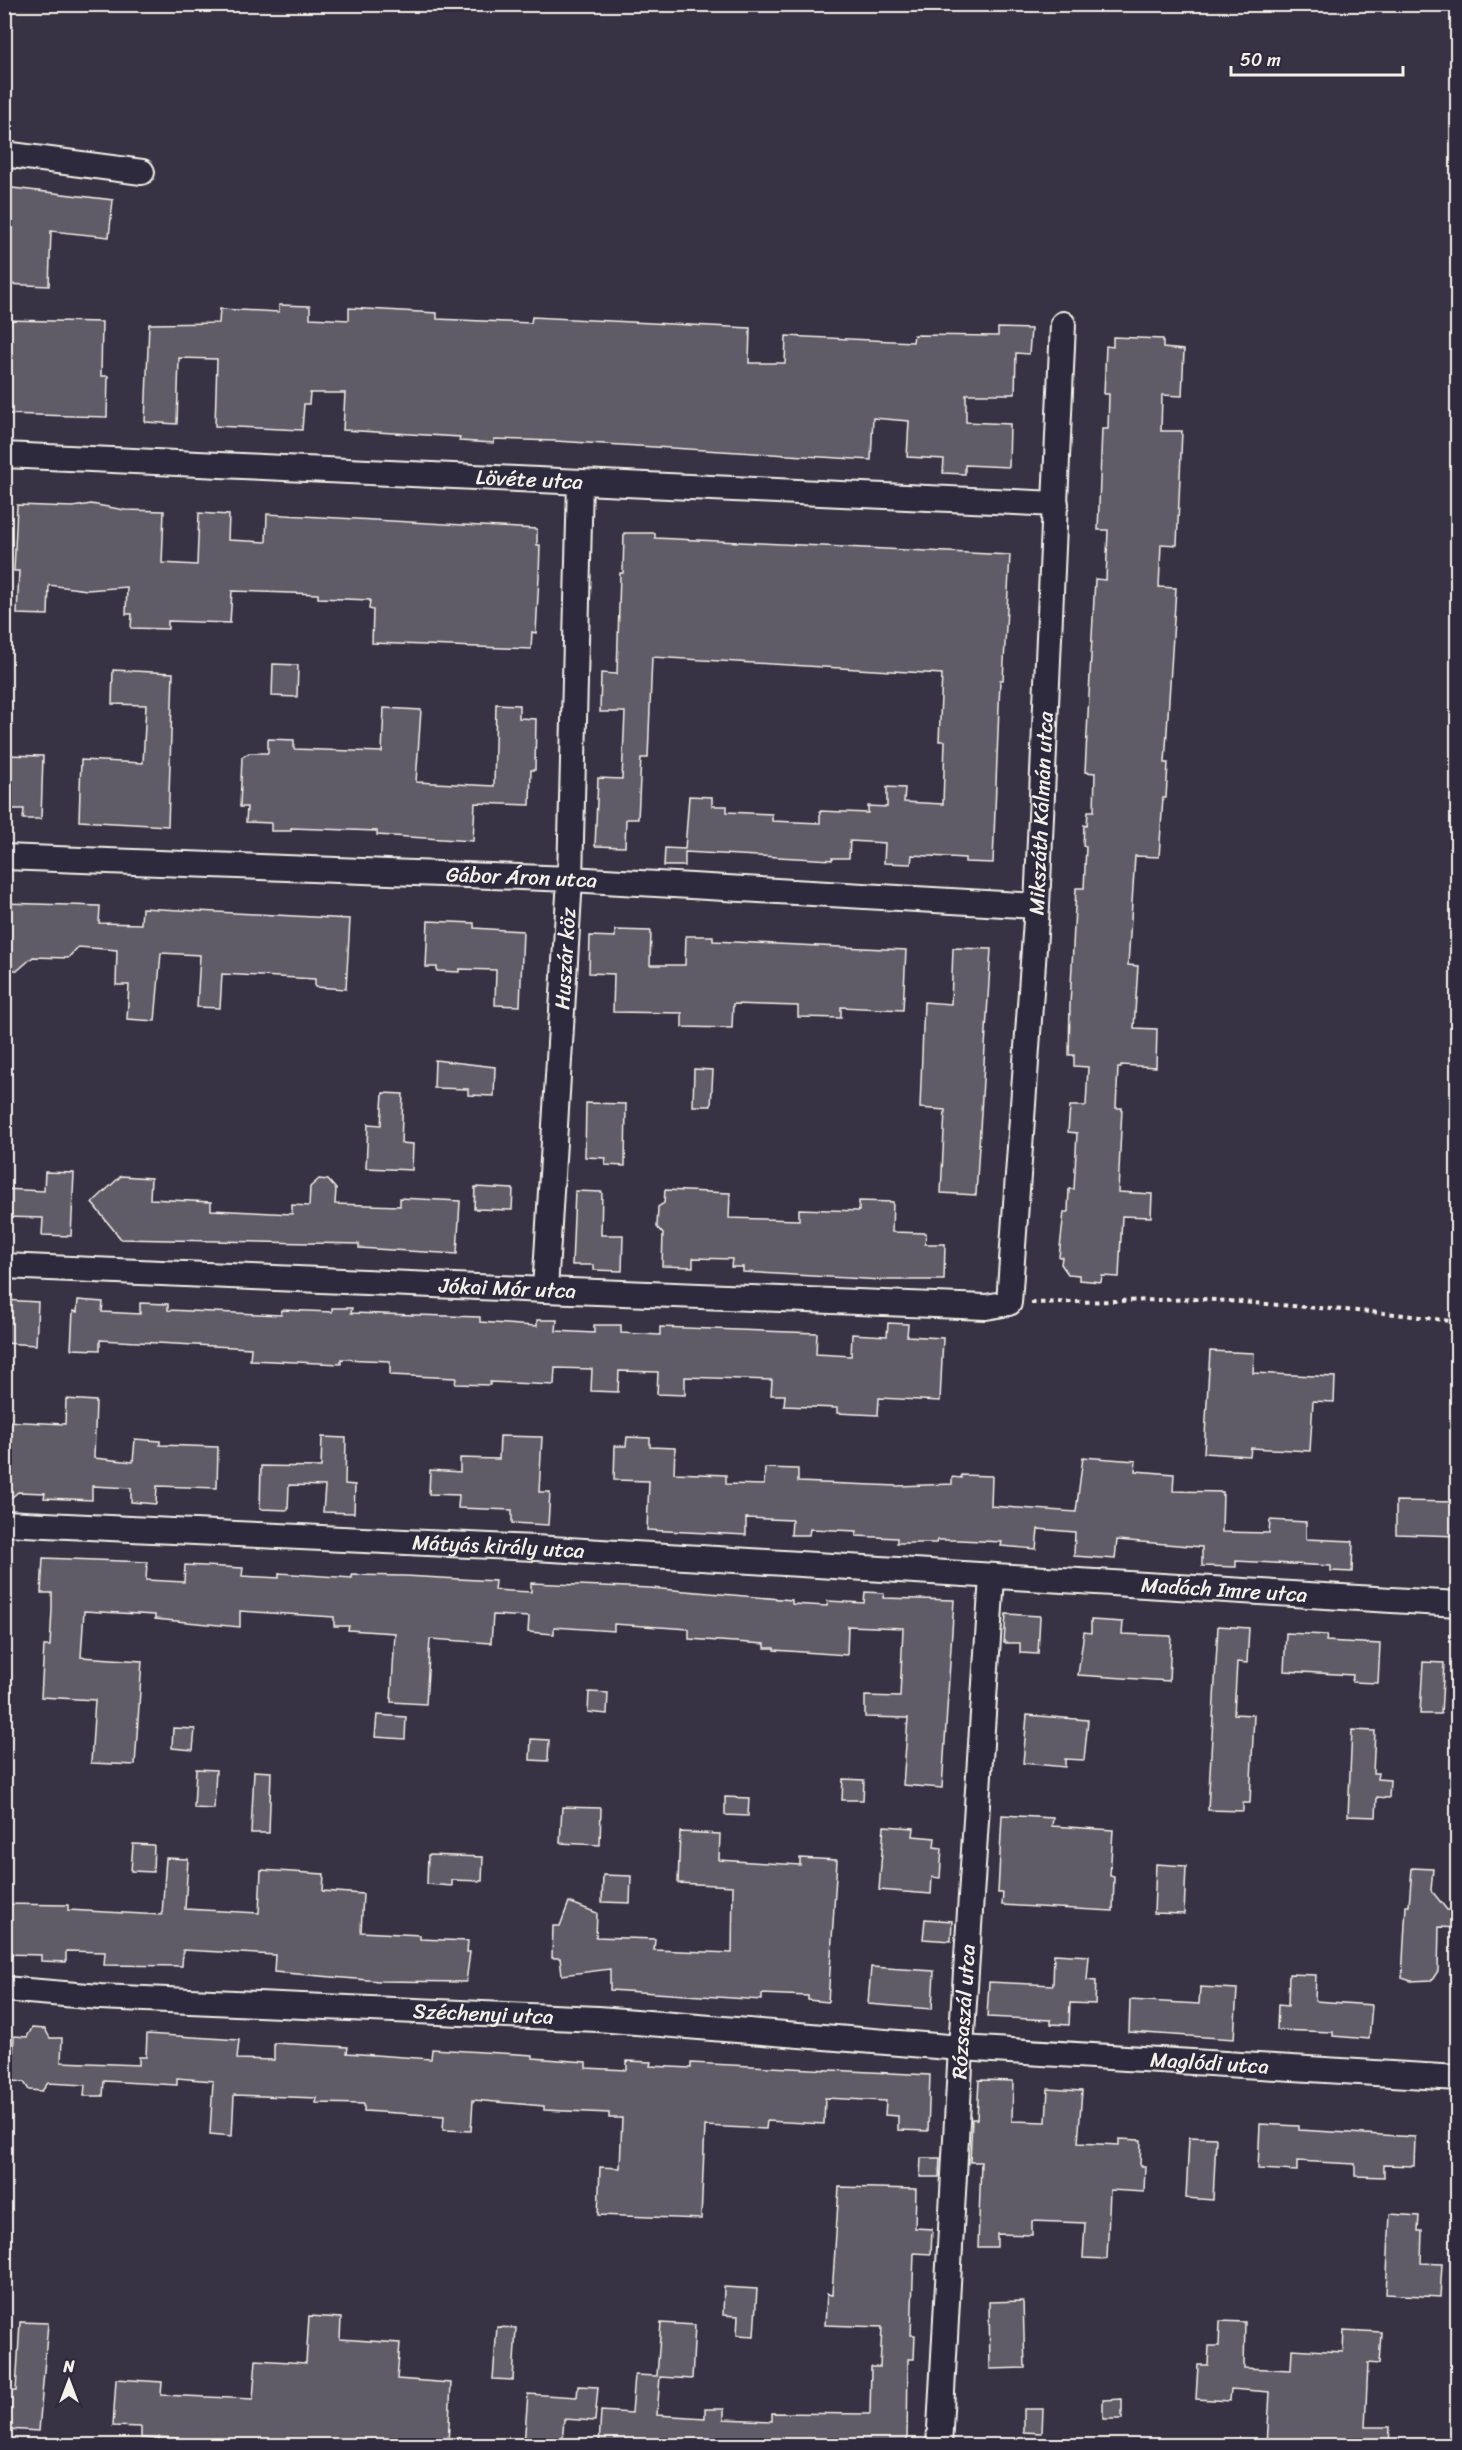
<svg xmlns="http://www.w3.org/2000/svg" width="1462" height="2450" font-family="Sriracha,sans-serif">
	<rect width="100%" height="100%" fill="#373244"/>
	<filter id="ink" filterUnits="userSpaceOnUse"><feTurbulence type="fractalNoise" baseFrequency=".0167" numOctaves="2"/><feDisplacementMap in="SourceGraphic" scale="12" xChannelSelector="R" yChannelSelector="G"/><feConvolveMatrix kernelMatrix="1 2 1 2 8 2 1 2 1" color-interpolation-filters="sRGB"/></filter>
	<g filter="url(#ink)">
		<g fill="#5f5c67" stroke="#f4f1e8" stroke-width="1.5">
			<polygon points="4,187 113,200 109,237 51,231 49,286 4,284"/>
			<polygon points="279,305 310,306 310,318 349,320 349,308 437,313 437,319 531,323 532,317 750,328 749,363 785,363 786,336 913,342 914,335 998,336 998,328 1031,329 1029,354 1016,353 1015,394 966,394 966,422 1010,424 1009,467 965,465 965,474 943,473 944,459 907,457 909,421 873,418 871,460 555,441 494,439 494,443 459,441 460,437 343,430 345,393 310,393 309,404 304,404 302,430 215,426 217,359 179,358 177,424 145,422 149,324 219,323 220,309 279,312"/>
			<polygon points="4,320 102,322 101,376 108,376 107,417 4,414"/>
			<polygon points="1113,337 1163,339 1163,348 1184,350 1182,396 1162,395 1161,431 1182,431 1177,545 1161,544 1159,587 1176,588 1165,763 1168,763 1166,798 1163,798 1159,857 1135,856 1128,965 1138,966 1134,1028 1157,1029 1156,1067 1121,1065 1121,1068 1118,1068 1116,1108 1122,1108 1118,1192 1152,1194 1151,1217 1122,1216 1119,1277 1102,1276 1101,1282 1079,1280 1079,1275 1068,1274 1061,1264 1062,1257 1059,1257 1064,1212 1068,1212 1069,1189 1074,1189 1077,1133 1068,1132 1070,1106 1086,1106 1088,1067 1074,1066 1074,1055 1069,1055 1070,1005 1076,888 1084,888 1086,847 1083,846 1084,825 1087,826 1088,811 1094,811 1095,773 1085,772 1095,579 1106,580 1108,530 1098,530 1102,429 1108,429 1109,394 1104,394 1106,346 1113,347"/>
			<polygon points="91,504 125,510 164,511 162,563 197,565 199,513 229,515 228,540 266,542 267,514 537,529 537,545 540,545 539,576 536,633 532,632 531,649 372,643 373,610 369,609 370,600 318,598 318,594 232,591 230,623 168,621 168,629 131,628 132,614 126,614 127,587 87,590 49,585 48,615 17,614 19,571 14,571 17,505 73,507"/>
			<polygon points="624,533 655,533 655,538 1010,555 1003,680 1000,680 993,863 965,862 965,858 912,855 911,864 884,863 885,843 850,841 849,858 832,858 832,860 685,852 685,866 664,866 665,848 685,849 689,796 712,797 712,806 727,806 727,812 772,814 772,821 820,823 820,811 868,813 868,806 887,807 887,787 905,788 904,802 943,804 945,741 939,741 942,674 652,657 648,758 641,758 638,819 626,819 625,847 595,846 598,778 622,779 625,712 600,712 601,673 617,674 620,573 623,573"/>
			<polygon points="273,664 298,665 297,697 272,696"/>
			<polygon points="113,670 173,673 168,826 79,821 81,760 143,763 146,705 112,704"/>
			<polygon points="496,704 519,705 519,718 536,719 535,770 531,770 530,805 475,803 473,841 377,835 377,831 291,828 291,831 271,831 271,823 246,822 247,807 240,807 242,757 249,753 268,753 268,739 294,740 294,749 382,752 384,708 421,710 416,782 494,786"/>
			<polygon points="4,755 43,756 41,819 23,819 24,809 4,809"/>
			<polygon points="4,903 100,906 99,923 141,924 142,908 350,919 346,989 315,987 315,979 222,974 220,1008 197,1007 200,955 161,953 155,1021 127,1019 129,985 116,985 117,950 78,947 68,958 33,957 18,970 4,970"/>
			<polygon points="428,921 474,923 474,928 523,931 520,1006 495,1005 496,970 459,969 459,972 437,971 437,967 426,967"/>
			<polygon points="615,930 651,931 650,965 685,965 686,936 713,936 713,941 906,950 903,1010 841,1007 841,1018 798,1017 798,1006 733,1004 732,1028 682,1027 682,1013 613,1012 614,974 589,973 590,936 615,937"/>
			<polygon points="953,948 991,949 976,1195 941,1193 945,1110 920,1108 924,1002 951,1004"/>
			<polygon points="435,1060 495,1067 494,1096 468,1095 468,1089 434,1088"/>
			<polygon points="694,1069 713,1070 711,1106 693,1106"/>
			<polygon points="383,1093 403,1094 401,1143 413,1144 412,1170 366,1168 368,1124 381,1125"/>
			<polygon points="586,1103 626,1104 625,1166 605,1165 606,1158 585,1157"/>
			<polygon points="45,1172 74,1173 71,1236 42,1235 43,1218 4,1217 4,1189 44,1191"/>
			<polygon points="121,1176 151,1178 150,1199 211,1202 211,1210 292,1214 292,1205 309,1206 310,1187 319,1179 328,1180 336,1189 335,1204 400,1206 400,1198 460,1201 457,1254 359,1248 359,1244 121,1239 92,1203"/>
			<polygon points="475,1187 513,1189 512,1210 474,1209"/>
			<polygon points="665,1190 730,1193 729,1218 799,1220 799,1209 859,1211 859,1201 893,1202 892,1232 926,1233 925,1244 945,1244 944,1280 882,1280 743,1272 743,1267 731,1267 732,1259 693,1258 693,1267 662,1266 663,1234 657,1227 658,1207 664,1203"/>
			<polygon points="575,1191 602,1192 601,1235 623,1235 622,1271 594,1270 594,1265 572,1265"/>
			<polygon points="4,1300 38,1302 36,1345 4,1343"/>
			<polygon points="78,1300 103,1302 102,1312 140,1314 140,1303 168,1304 168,1310 281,1315 282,1310 332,1312 332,1308 352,1308 351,1313 480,1317 480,1322 519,1325 537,1326 537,1320 557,1320 556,1331 594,1333 594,1325 621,1325 621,1333 660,1335 660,1327 817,1333 816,1354 851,1356 852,1334 887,1336 888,1323 908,1324 907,1336 943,1338 940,1401 879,1398 878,1415 837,1413 837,1408 784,1406 785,1395 771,1395 772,1380 685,1377 685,1395 657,1394 658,1372 619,1371 618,1392 591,1391 592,1369 555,1368 554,1385 490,1382 490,1385 455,1384 456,1378 390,1375 390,1361 341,1359 341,1364 250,1360 251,1348 100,1340 100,1350 71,1349 73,1311 77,1312"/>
			<polygon points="1210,1351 1254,1353 1253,1373 1335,1377 1334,1402 1313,1401 1310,1451 1251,1448 1250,1456 1204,1453"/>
			<polygon points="66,1399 96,1401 94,1458 133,1462 135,1439 160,1441 160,1445 218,1447 217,1488 157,1486 156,1504 131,1502 131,1488 92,1486 92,1500 44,1498 45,1493 18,1492 4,1504 4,1421 65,1424"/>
			<polygon points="500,1436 542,1437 539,1492 550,1492 548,1525 512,1523 512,1510 458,1508 459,1495 429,1494 430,1470 460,1472 460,1458 499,1459"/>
			<polygon points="322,1437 346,1438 345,1484 355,1485 354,1513 323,1512 325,1486 289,1485 288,1510 260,1509 261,1466 321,1467"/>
			<polygon points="627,1437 650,1438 650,1447 675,1448 674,1473 726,1475 726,1484 764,1485 765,1468 798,1469 798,1482 898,1486 952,1484 952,1477 961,1478 961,1475 992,1476 991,1506 1076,1512 1083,1457 1136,1461 1135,1471 1174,1474 1173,1491 1223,1492 1222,1532 1269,1533 1270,1520 1306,1522 1306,1539 1353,1541 1352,1572 1331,1571 1331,1566 1236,1561 1236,1567 1202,1566 1202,1547 1117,1540 1115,1559 1074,1556 1075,1532 1038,1529 1036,1549 1001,1546 1002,1542 959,1540 937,1540 936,1543 897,1543 897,1538 856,1536 857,1531 810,1529 809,1535 791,1535 792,1520 746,1518 746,1535 647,1530 649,1481 614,1480 615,1446 626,1446"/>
			<polygon points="1396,1501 1458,1502 1458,1536 1396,1534"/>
			<polygon points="43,1558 147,1562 146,1580 184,1582 185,1565 243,1568 242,1576 279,1578 279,1573 352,1578 352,1575 405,1576 495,1581 494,1590 531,1592 531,1583 650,1588 792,1600 792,1604 827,1606 828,1601 864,1603 865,1592 884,1593 883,1598 954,1600 942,1788 903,1785 908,1718 865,1717 865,1696 900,1697 903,1628 848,1626 847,1655 774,1650 774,1648 765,1648 765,1644 689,1639 689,1629 614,1624 614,1631 554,1627 554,1634 528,1632 529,1617 493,1615 491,1643 430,1639 426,1704 391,1702 395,1633 348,1630 349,1626 334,1626 334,1617 240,1611 240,1627 155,1619 155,1615 84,1611 81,1657 142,1661 135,1765 91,1763 95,1700 41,1697 44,1646 50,1646 52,1610 52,1593 41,1593"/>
			<polygon points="1006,1614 1040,1616 1038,1654 1020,1653 1020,1643 1004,1643"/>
			<polygon points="1091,1620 1123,1622 1122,1634 1171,1636 1169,1681 1078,1675 1084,1632 1091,1633"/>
			<polygon points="1218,1626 1249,1628 1247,1663 1237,1662 1234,1714 1254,1715 1250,1803 1243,1803 1243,1811 1208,1810"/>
			<polygon points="1286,1633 1327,1635 1326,1641 1380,1644 1378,1683 1352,1682 1353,1675 1284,1671"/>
			<polygon points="1423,1662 1444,1663 1441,1714 1420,1714"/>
			<polygon points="589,1692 608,1693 607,1714 588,1712"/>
			<polygon points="377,1715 406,1717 405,1739 375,1737"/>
			<polygon points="1027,1715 1088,1720 1084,1760 1065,1759 1065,1767 1023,1763"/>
			<polygon points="173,1728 195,1729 193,1750 172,1748"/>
			<polygon points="1352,1730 1375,1731 1373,1773 1378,1773 1377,1779 1390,1780 1389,1798 1377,1797 1376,1817 1348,1816"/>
			<polygon points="531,1739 549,1740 548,1761 530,1760"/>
			<polygon points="196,1769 216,1770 214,1809 194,1808"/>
			<polygon points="254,1771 271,1772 269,1833 251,1833"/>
			<polygon points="843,1779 864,1780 863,1800 842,1800"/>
			<polygon points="725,1797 749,1798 748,1816 725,1815"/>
			<polygon points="562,1807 601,1808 600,1845 560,1843"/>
			<polygon points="1002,1815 1053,1818 1052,1826 1113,1830 1110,1876 1114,1877 1113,1911 1002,1905 1003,1893 998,1893"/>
			<polygon points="884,1826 914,1828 913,1836 935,1838 934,1847 942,1848 940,1878 932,1877 931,1894 879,1890"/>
			<polygon points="680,1832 720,1834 719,1860 800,1865 800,1858 837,1860 828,2002 808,2000 808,1996 762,1994 762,2000 610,1990 610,1969 562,1975 560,1958 552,1958 553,1926 560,1926 569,1902 597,1913 596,1937 655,1939 654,1950 732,1953 733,1886 678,1883"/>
			<polygon points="133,1844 154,1845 153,1872 131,1871"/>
			<polygon points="428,1855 483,1857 482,1881 452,1880 452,1886 427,1884"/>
			<polygon points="166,1858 188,1859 185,1909 259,1913 261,1870 324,1874 323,1891 363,1894 361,1932 420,1935 420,1939 468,1941 467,1952 470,1952 466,1982 379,1981 274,1972 275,1955 183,1950 182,1966 104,1965 105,1952 66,1951 66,1962 41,1961 41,1955 4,1954 4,1904 68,1905 68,1910 162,1915"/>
			<polygon points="1156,1864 1186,1866 1184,1914 1154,1913"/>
			<polygon points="1412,1868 1433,1869 1431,1890 1447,1910 1458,1910 1458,1928 1439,1927 1438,1971 1432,1980 1411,1981 1402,1978 1406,1906 1409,1906"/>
			<polygon points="603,1875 631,1876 630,1903 602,1902"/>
			<polygon points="925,1919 952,1921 951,1941 923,1939"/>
			<polygon points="1054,1954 1089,1956 1087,1980 1096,1981 1095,2004 1070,2003 1069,2025 1051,2024 1051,2020 987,2017 989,1982 1053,1985"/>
			<polygon points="871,1967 934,1971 932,2009 868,2004"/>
			<polygon points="1289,1974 1316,1975 1315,2001 1372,2005 1369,2039 1333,2036 1333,2032 1277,2030 1278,2005 1288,2006"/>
			<polygon points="1200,1987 1237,1989 1234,2039 1129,2032 1130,2000 1199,2004"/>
			<polygon points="32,2028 45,2029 50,2038 62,2038 61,2062 139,2065 139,2057 146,2057 147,2034 239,2040 237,2059 274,2060 274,2043 348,2047 347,2053 431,2059 432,2049 533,2055 533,2058 586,2062 586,2068 627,2070 627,2061 651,2062 650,2066 691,2068 691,2063 930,2075 928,2131 898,2130 898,2116 885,2115 886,2101 825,2098 824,2124 767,2121 766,2129 705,2126 701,2219 598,2215 600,2167 620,2168 622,2118 609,2118 609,2113 544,2110 544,2106 473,2100 471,2131 443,2130 444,2116 364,2111 364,2104 316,2103 317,2098 234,2095 232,2136 210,2134 213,2081 177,2078 177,2085 104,2081 103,2096 84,2096 85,2085 48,2083 42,2091 29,2090 24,2082 12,2081 14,2036 27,2037"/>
			<polygon points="979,2080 1013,2081 1012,2121 1046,2122 1048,2089 1082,2091 1078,2143 1119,2145 1119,2139 1141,2140 1140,2166 1145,2166 1144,2192 1110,2190 1107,2259 1083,2258 1085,2223 1032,2221 1032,2235 997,2234 997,2247 978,2247 981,2162 970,2162 972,2119 977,2119"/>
			<polygon points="1260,2124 1299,2126 1299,2130 1415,2137 1414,2166 1384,2165 1384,2177 1355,2176 1355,2164 1297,2161 1297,2171 1258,2169"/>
			<polygon points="1189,2137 1216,2138 1213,2200 1186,2198"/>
			<polygon points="921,2158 940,2158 939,2177 920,2177"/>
			<polygon points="839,2187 916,2189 915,2228 932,2229 931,2254 914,2253 911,2335 915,2335 914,2359 908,2359 907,2445 599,2445 601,2411 632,2413 635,2375 657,2376 661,2323 695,2325 692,2379 660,2377 657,2415 705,2418 705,2409 724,2409 724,2419 772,2421 772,2413 870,2414 871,2367 880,2367 882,2327 825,2325 827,2294 832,2295"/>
			<polygon points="1390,2214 1419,2216 1418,2231 1422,2231 1421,2263 1442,2264 1440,2297 1386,2294"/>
			<polygon points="724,2287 757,2289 754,2336 737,2335 738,2316 723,2315"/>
			<polygon points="1023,2301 1025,2368 990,2369 989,2302"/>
			<polygon points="309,2316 341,2318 340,2339 400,2343 397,2379 451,2383 448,2445 394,2442 394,2445 361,2445 307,2441 276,2441 276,2444 159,2437 159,2439 141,2438 141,2427 113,2426 116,2379 162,2382 161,2395 253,2399 256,2360 306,2363"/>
			<polygon points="1220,2321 1245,2322 1244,2368 1291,2370 1292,2349 1343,2352 1344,2330 1381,2332 1379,2364 1368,2363 1365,2427 1390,2427 1389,2445 1267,2445 1270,2392 1231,2389 1230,2401 1196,2399 1198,2365 1208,2365 1209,2346 1219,2346"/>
			<polygon points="20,2322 48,2323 39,2431 7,2429 8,2410 4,2410 4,2391 16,2391"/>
			<polygon points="497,2327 516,2328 513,2380 493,2379"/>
			<polygon points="578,2386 598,2387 595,2421 564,2419 562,2445 524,2445 528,2394 577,2397"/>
			<polygon points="1122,2399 1122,2419 1103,2419 1103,2400"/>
			<polygon points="1024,2409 1043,2409 1042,2433 1024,2432"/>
		</g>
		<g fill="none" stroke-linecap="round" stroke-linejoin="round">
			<defs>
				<g id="minor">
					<polyline points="4,154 142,172"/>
					<path id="s1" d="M4,455L1056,504"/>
					<path id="s2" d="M4,857L570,879L1037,906"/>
					<path id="s3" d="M4,1266L545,1290L986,1307L1009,1303L1037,906L1063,324"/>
					<path id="s4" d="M545,1290L570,879L580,482"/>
					<path id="s5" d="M4,1523L535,1548L1458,1604"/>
					<path id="s6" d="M4,1989L100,1997L598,2019L961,2048L1458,2078"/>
					<path id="s7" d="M939,2446L961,2048L992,1577"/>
				</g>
			</defs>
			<use href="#minor" stroke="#f4f1e8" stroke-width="28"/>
			<polyline stroke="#f4f1e8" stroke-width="4" stroke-dasharray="4.5 4.5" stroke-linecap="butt" points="1031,1303 1202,1299 1396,1314 1458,1322"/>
			<use href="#minor" stroke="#2f2a3d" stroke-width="24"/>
		</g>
	</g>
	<g text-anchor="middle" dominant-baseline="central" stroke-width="4.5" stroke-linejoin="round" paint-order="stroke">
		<g font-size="21" fill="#f4f1e8" stroke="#2f2a3d">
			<text stroke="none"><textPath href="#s1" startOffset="526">Lövéte utca</textPath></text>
			<text stroke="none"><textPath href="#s3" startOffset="1497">Mikszáth Kálmán utca</textPath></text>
			<text stroke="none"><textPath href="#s2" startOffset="518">Gábor Áron utca</textPath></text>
			<text stroke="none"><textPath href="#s4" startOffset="332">Huszár köz</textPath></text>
			<text stroke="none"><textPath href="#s3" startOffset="504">Jókai Mór utca</textPath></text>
			<text stroke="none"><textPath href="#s5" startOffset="495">Mátyás király utca</textPath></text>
			<text stroke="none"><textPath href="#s5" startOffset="1222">Madách Imre utca</textPath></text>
			<text stroke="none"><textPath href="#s7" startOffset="435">Rózsaszál utca</textPath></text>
			<text stroke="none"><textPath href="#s6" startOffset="480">Széchenyi utca</textPath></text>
			<text stroke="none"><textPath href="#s6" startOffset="1208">Maglódi utca</textPath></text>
		</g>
	</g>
	<rect width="1462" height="2450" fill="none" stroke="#2f2a3d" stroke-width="24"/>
	<rect x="12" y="12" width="1438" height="2426" fill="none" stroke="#f4f1e8" stroke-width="2" filter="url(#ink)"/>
	<g transform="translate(69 2381)" stroke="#2f2a3d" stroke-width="4.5" paint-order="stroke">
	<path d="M0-4.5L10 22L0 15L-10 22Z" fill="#f4f1e8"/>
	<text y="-9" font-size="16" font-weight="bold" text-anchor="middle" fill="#f4f1e8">N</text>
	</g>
	<path d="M1231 66v9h172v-9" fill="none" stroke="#f4f1e8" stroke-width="3"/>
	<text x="1240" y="66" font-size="18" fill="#f4f1e8" stroke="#2f2a3d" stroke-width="4.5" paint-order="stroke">50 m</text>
</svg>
